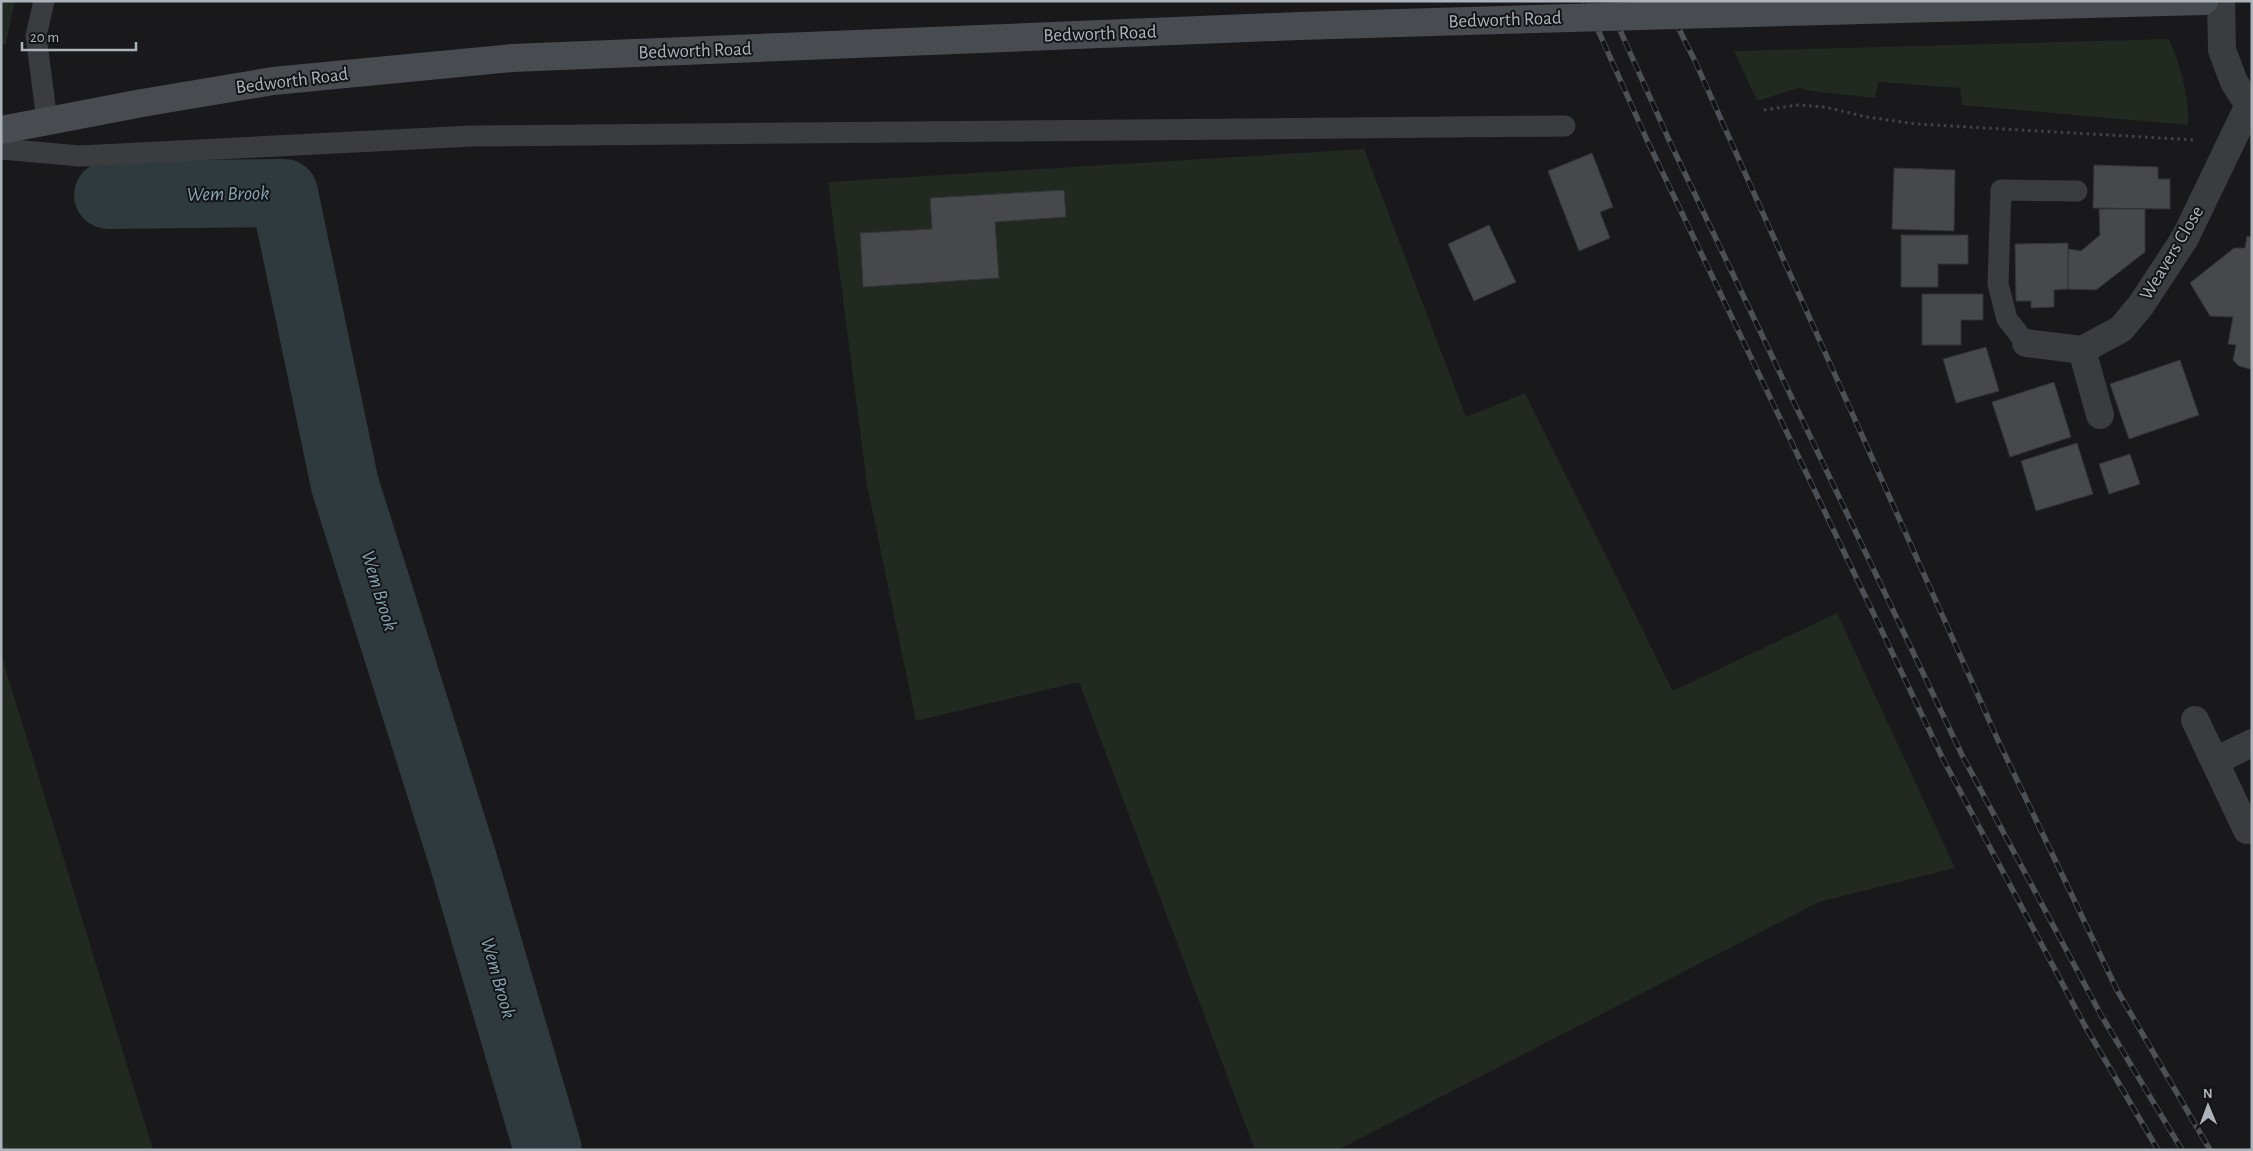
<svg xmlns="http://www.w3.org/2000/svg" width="2253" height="1151" font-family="'Alegreya Sans',sans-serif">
	<rect width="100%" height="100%" fill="#19191b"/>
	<g fill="#212921">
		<polygon points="1,1 15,1 6,44 1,45"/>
		<path d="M2169,39C2181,68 2189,94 2188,125L1962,105L1960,88L1878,82L1875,98L1819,92L1798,88L1757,101L1734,51Z"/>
		<polygon points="1364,149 1466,417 1525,393 1673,691 1837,613 1955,868 1819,902 1338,1150 1255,1150 1079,682 916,721 867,485 828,182"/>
		<polygon points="1,654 153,1150 1,1150"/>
	</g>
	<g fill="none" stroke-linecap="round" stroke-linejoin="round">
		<polyline stroke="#2f3a3f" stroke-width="68" points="108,195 284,193 345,485 463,860 548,1150"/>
	</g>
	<g fill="#46484b" stroke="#333437">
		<polygon points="1592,153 1613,207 1600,212 1610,238 1579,251 1548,171"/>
		<polygon points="2094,165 2158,167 2158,179 2170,179 2170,209 2093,208"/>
		<polygon points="1894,168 1955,170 1954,231 1892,229"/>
		<polygon points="1064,190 1066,217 995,222 999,278 863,287 860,233 932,229 930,198"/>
		<polygon points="2099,209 2145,209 2145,252 2096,290 2068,289 2068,249 2081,251 2100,235"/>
		<polygon points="1489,225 1516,282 1474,301 1448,244"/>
		<polygon points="1901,235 1968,235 1968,264 1938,264 1938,287 1901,287"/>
		<polygon points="2247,236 2252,237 2252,366 2250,369 2239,366 2233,360 2236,345 2228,344 2233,317 2210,316 2190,283 2234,248 2245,248"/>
		<polygon points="2068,243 2068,289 2054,290 2054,307 2031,308 2031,301 2016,301 2015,244"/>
		<polygon points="1922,294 1983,294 1983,320 1961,320 1961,345 1922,345"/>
		<polygon points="1986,347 1999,391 1956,403 1943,359"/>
		<polygon points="2180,360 2199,415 2129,439 2110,384"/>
		<polygon points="2054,382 2071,437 2010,457 1992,402"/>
		<polygon points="2077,443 2093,494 2036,511 2021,461"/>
		<polygon points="2130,454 2140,484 2109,494 2099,464"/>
	</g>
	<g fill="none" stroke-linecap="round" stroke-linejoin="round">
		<polyline stroke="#404347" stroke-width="3" stroke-dasharray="2.5 4" stroke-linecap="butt" points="1764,110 1798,105 1825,107 1867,117 1916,124 2196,140"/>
		<g stroke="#3a3c40" stroke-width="21">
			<polyline points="44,1 36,36 47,121"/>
			<polyline points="1,149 80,156 472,136 1565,126"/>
			<polyline points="2026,343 2007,319 1998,284 2001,190 2077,191"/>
		</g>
		<g stroke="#3a3c40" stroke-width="28">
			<polyline points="2221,1 2222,50 2234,82 2249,105 2252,107"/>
			<polyline points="2026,343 2082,350 2100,415"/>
			<polyline points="2082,350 2121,329 2141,305 2185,238 2249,105"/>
			<polyline points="2195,720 2247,830"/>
			<polyline points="2215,761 2252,743"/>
		</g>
		<g stroke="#484b50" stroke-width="28">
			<polyline points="1711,14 2204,1"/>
			<polyline points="1,130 142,103 273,81 512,58 1299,26 1535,19"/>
		</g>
		<defs>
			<g id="rail">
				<polyline points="1585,1 1647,140 1944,761 2085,1026 2158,1150"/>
				<polyline points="1607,1 1669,140 1962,755 2101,1015 2182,1150"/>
				<polyline points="1665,1 1695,61 1997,738 2117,990 2210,1150"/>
			</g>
		</defs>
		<use href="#rail" stroke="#4d5055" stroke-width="5.5"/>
		<use href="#rail" stroke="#141416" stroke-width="4" stroke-dasharray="11" stroke-linecap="butt"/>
		<polyline stroke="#484b50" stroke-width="28" points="1535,19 1711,14"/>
	</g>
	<g text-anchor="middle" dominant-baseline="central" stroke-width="4" stroke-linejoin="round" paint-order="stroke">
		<g font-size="19" fill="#acb3ba" stroke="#141416">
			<text transform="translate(1505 20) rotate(-2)">Bedworth Road</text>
			<text transform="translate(1100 34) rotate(-2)">Bedworth Road</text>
			<text transform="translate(695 51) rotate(-2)">Bedworth Road</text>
			<text transform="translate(292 81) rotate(-7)">Bedworth Road</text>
			<text transform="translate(2172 253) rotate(-59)">Weavers Close</text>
		</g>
		<g font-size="20" font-style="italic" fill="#84a5b4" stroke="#141416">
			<text transform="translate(228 194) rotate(-1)">Wem Brook</text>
			<text transform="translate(379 591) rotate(73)">Wem Brook</text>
			<text transform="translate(498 978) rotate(74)">Wem Brook</text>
		</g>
	</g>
	<rect width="2253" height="1151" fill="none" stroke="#acb3ba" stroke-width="5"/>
	<g transform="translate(2208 1106) rotate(359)" stroke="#141416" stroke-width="4" paint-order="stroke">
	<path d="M0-4L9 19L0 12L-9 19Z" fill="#acb3ba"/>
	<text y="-8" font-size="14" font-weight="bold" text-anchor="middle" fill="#acb3ba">N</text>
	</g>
	<path d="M22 42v8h114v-8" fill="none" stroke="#acb3ba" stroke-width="2.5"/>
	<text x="30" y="42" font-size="15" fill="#acb3ba" stroke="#141416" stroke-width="4" paint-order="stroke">20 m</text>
</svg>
